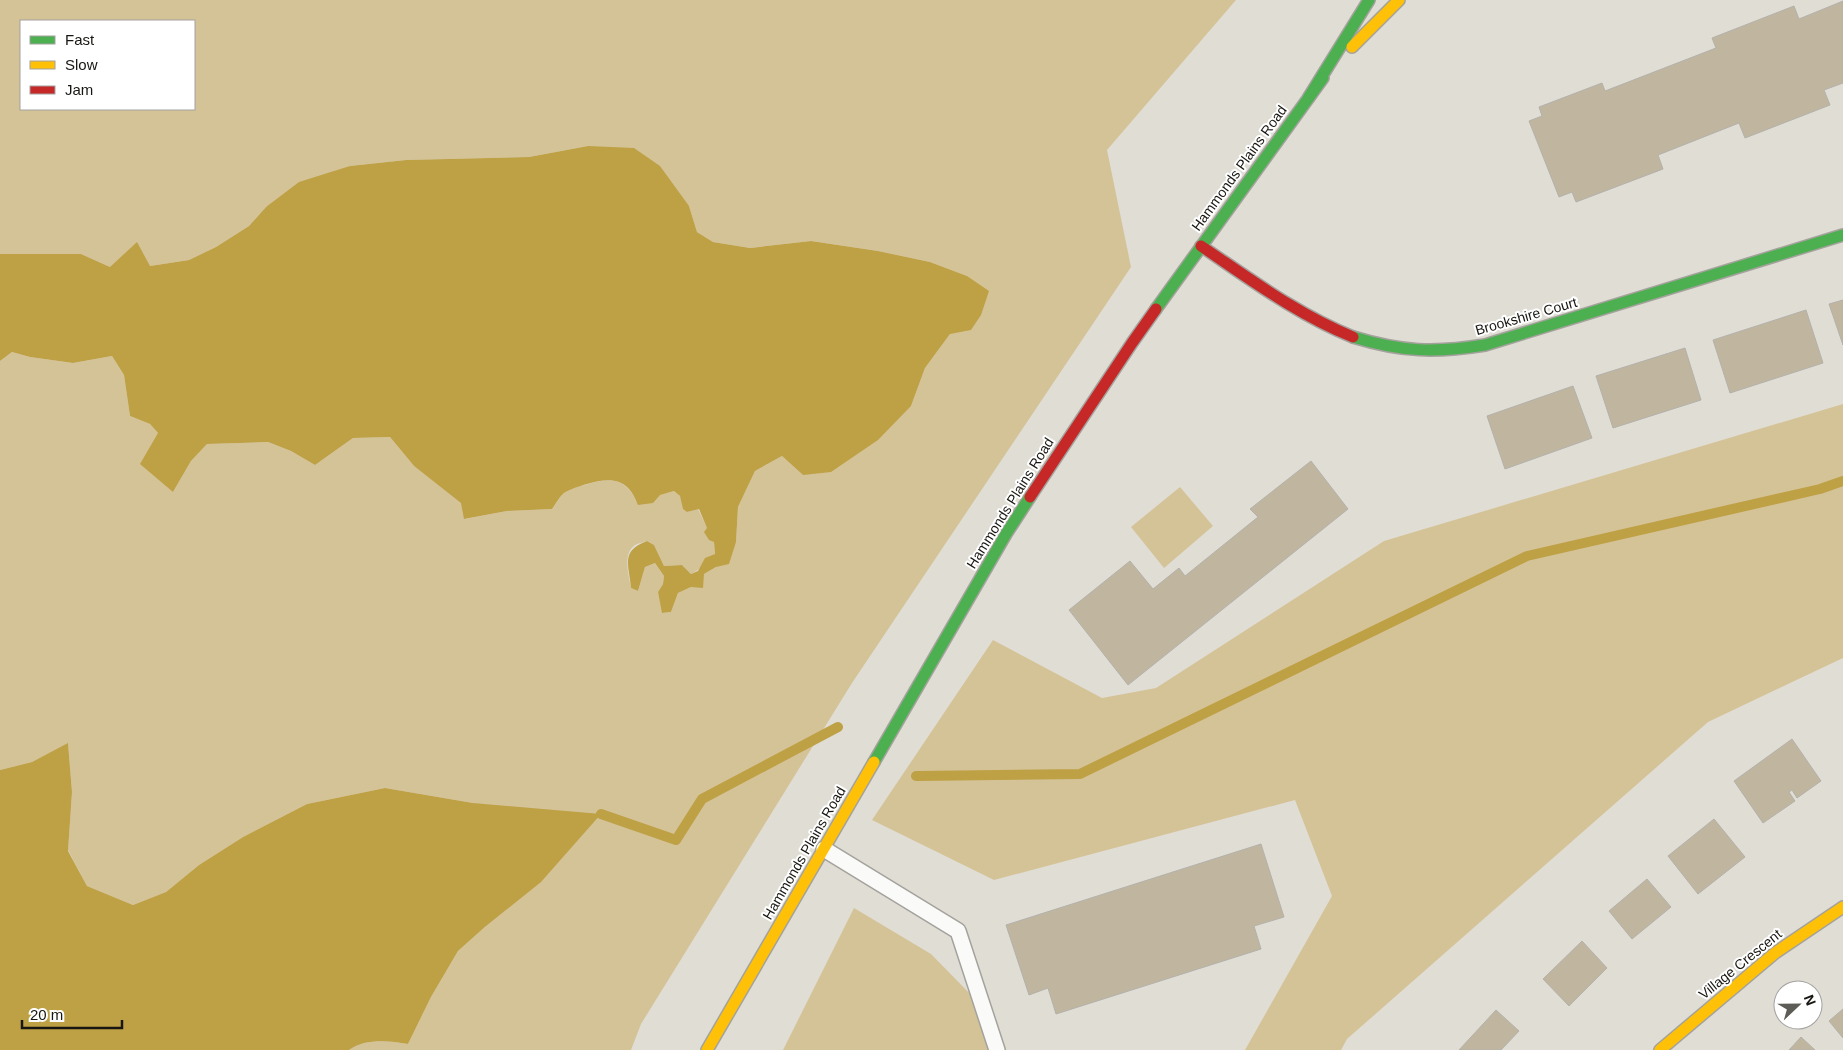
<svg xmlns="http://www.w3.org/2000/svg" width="1843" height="1050" font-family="Arial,sans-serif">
	<rect width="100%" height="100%" fill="#e0ddd5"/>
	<g fill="#d5c398" fill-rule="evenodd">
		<path d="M0,0H1236L1107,150L1131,267L852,683L641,1024L631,1050H349C366,1038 389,1041 408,1044L431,997L458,951L486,926L473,803L385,788L307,804L243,837L199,865L166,892L133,905L87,886L68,850L72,792L68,744L32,762L0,770V361L12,352L30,357L73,363L112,356L124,375L130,416L150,424L158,433L173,492L191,461L207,444L268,442L291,451L315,465L353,438L390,437L414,466L462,503L465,519L507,511L552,509C556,505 559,497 564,493C569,489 579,486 585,485C608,478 622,476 636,499L659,495L674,491L680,496L687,512L698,509L714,542L715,554C707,561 700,570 691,574L682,565L664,566L654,545L647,541C644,542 638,543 635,545C622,554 629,576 631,588L638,591L645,567L655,563L664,576L663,584L658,592L663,613L671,612L678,593L691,587L704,574L716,567L736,542L738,507L755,471L782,456L803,475L911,406L925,368L950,334L967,276L930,262L878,251L811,241L750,248L713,242L697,232L689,206L588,146L529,157L406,160L350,166L266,207L249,226L216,247L189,260L150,266L110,267L81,254H0ZM21,21H194V109H21Z"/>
		<polygon points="1843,404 1843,658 1708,722 1347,1039 1341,1050 1245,1050 1332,896 1295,800 994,880 872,820 993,640 1102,698 1156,688 1384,541"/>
		<polygon points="1180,487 1213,526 1164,568 1131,527"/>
		<polygon points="854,908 931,954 977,1001 990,1050 783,1050"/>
	</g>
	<g fill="#bea045">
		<path d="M588,146L634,148L660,166L689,206L697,232L713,242L750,248L811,241L878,251L930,262L967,276L989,291L981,315L971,330L950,334L925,368L911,406L878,440L831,472L803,475L782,456L755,471L738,507L736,542L729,564L716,567L704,574L703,588L691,587L678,593L671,612L662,613L658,592L663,584L664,576L655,563L645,567L638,591L631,588C629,565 620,551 647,541L654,545L664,566L682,565L691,574L698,571L705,558L715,554L714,542L709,540L704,532L707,528L699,509L687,512L683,509L680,496L674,491L660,495L653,503L638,505C628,478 611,477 587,484C580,486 570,489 564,493C559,497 556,504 552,509L507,511L464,519L461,503L414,466L390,437L353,438L315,465L291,451L268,442L207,444L191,461L173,492L140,464L158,433L150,424L130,416L124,375L112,356L73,363L30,357L12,352L0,361V254H81L110,267L137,242L150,266L189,260L216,247L249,226L266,207L299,182L350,166L406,160L529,157Z"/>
		<path d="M68,743L72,792L68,851L87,886L133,905L166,892L199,865L243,837L307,804L385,788L473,803L601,814L541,882L486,926L458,951L431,997L408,1044C389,1041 366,1038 349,1050H0V770L32,762Z"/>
	</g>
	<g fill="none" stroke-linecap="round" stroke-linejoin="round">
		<g stroke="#bea045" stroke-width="10">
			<polyline points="916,776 1080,774 1527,556 1820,489 1843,481"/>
			<polyline points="601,814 676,840 702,799 838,727"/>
		</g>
	</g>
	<g fill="#c0b69f" stroke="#b3b1ab">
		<polygon points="1843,1 1843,83 1824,90 1830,105 1745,138 1739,123 1658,155 1663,169 1576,202 1572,192 1559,197 1529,121 1542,116 1539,107 1602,83 1605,91 1716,48 1712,38 1794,6 1799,19"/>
		<polygon points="1843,300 1843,345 1829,304"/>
		<polygon points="1806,310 1823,363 1730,393 1713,340"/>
		<polygon points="1685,348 1701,400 1613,428 1596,376"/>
		<polygon points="1573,386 1592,438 1505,469 1487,416"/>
		<polygon points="1311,461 1348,509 1128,685 1069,610 1130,561 1153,589 1179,568 1185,576 1258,517 1250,509"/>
		<polygon points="1792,739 1821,781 1797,798 1792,790 1789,792 1795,801 1763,823 1734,781"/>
		<polygon points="1714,819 1745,857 1698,894 1668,856"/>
		<polygon points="1261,844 1284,917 1254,926 1261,949 1056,1014 1048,988 1029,995 1006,925"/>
		<polygon points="1647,879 1671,907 1632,939 1609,911"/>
		<polygon points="1582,941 1607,968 1569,1006 1543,979"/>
		<polygon points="1843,1009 1843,1038 1829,1021"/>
		<polygon points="1496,1010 1519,1031 1501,1050 1459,1050"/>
		<polygon points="1801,1037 1815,1050 1789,1050"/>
	</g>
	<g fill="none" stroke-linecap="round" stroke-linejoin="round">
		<defs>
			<polyline id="lane" points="824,849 958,931 997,1050"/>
			<g id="fast">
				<polyline points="1309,97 1369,0"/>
				<polyline points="1156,309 1323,78"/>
				<path d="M1353,337C1402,352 1435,353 1485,345L1843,235"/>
				<polyline points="874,762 1006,534 1030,497"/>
			</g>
			<g id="slow">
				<polyline points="1352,47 1399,0"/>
				<polyline points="707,1050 874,762"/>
				<polyline points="1660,1050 1775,953 1843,907"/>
			</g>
			<g id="jam">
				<path d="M1201,246C1250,279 1298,315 1353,337"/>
				<polyline points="1030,497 1132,343 1156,309"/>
			</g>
		</defs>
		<use href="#lane" stroke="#a4a29c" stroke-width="18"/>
		<use href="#fast" stroke="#a4a29c" stroke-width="14"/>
		<use href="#slow" stroke="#a4a29c" stroke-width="14"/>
		<use href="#jam" stroke="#a4a29c" stroke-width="14"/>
		<use href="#lane" stroke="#fafaf9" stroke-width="15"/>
		<use href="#fast" stroke="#4caf50" stroke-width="11"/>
		<use href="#slow" stroke="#ffc107" stroke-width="11"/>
		<use href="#jam" stroke="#c62828" stroke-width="11"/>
	</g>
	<g text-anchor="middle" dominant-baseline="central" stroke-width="4" stroke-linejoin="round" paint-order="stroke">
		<g font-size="14" fill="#181611" stroke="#fff">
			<text transform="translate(1239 168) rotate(-54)">Hammonds Plains Road</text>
			<text transform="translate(1526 316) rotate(-16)">Brookshire Court</text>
			<text transform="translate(1010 503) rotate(-58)">Hammonds Plains Road</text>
			<text transform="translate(804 853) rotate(-60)">Hammonds Plains Road</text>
			<text transform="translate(1740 964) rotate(-39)">Village Crescent</text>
		</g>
	</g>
	<rect x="20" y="20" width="175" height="90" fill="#ffffff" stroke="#a3a2a0"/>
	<rect x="30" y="36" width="25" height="8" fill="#4caf50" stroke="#a3a2a0"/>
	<text x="65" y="45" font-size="15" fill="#181611">Fast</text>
	<rect x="30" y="61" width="25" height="8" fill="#ffc107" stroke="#a3a2a0"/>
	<text x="65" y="70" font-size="15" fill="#181611">Slow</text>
	<rect x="30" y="86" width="25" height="8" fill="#c62828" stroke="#a3a2a0"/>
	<text x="65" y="95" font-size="15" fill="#181611">Jam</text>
	<g transform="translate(1798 1005) rotate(68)"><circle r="24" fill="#ffffff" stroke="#a3a2a0"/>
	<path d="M0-4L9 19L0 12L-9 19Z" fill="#5e5c56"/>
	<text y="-8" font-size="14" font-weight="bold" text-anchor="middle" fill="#181611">N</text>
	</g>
	<path d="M22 1020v8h100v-8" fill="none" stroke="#181611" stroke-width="2.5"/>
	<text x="30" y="1020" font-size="15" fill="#181611" stroke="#ffffff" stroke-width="4" paint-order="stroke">20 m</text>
</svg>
